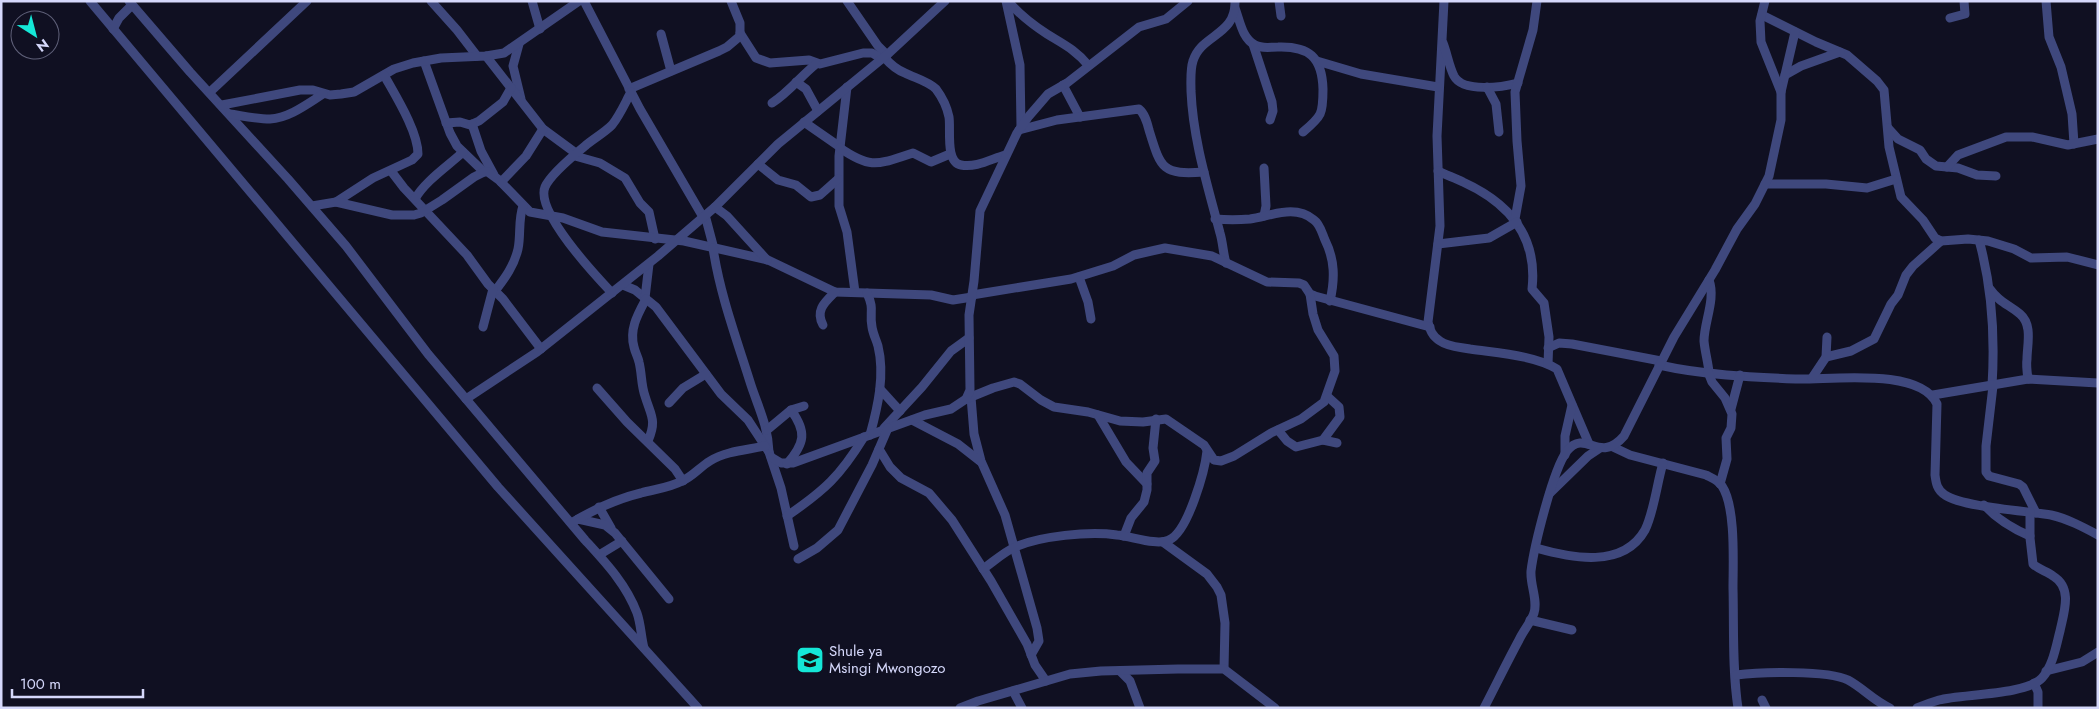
<svg xmlns="http://www.w3.org/2000/svg" width="2099" height="709" font-family="Jost,sans-serif">
	<rect width="100%" height="100%" fill="#101022"/>
	<g fill="none" stroke-linecap="round" stroke-linejoin="round">
		<g stroke="#3f487d" stroke-width="9">
			<polyline points="90,1 498,487 698,708"/>
			<path d="M129,1L190,72L288,179L346,246L428,354L585,540C606,563 626,584 637,613C641,624 641,637 644,648"/>
			<polyline points="431,1 457,30 477,56"/>
			<polyline points="532,1 540,29"/>
			<polyline points="584,1 640,109 703,217"/>
			<polyline points="847,1 878,46 887,55"/>
			<polyline points="1006,1 1020,65 1021,127"/>
			<path d="M1008,1C1019,14 1033,25 1047,34C1063,44 1076,50 1088,65"/>
			<polyline points="1279,1 1281,16"/>
			<path d="M1444,1L1437,136L1440,226L1428,322C1430,330 1432,336 1440,341C1448,347 1460,347 1470,349C1496,353 1534,355 1557,369L1589,444"/>
			<polyline points="2046,1 2049,37 2061,67 2072,114 2074,144"/>
			<path d="M1235,8C1240,21 1242,38 1255,45C1262,49 1270,47 1278,47C1309,46 1322,57 1323,89C1323,114 1322,116 1303,132"/>
			<polyline points="1762,15 1816,42 1847,55 1877,81 1884,90 1889,147 1901,197 1923,220 1935,238 1941,241 1968,239 1988,241 2014,249 2031,258 2067,257 2098,265"/>
			<polyline points="1950,18 1965,14 1964,1"/>
			<polyline points="113,29 119,18 132,5"/>
			<polyline points="740,33 756,58 770,63 809,60 820,64 863,53 872,53 882,59"/>
			<polyline points="661,34 671,71"/>
			<path d="M1443,43C1447,53 1449,66 1454,76C1463,93 1503,87 1518,83"/>
			<polyline points="519,44 513,66 521,99"/>
			<polyline points="1253,44 1272,102 1273,111 1270,120"/>
			<polyline points="486,56 543,129 577,154"/>
			<path d="M884,57C890,64 897,70 905,73C915,78 928,81 936,89C942,97 947,107 949,117C951,129 945,162 961,165C976,168 991,159 1005,155"/>
			<polyline points="424,61 450,133 457,146 484,172"/>
			<polyline points="1317,61 1361,74 1438,87"/>
			<polyline points="1785,75 1801,66 1840,52"/>
			<polyline points="796,82 806,89 818,111"/>
			<polyline points="1063,85 1080,117"/>
			<polyline points="847,87 839,156 839,206 847,232 855,292"/>
			<polyline points="1487,87 1496,104 1499,132"/>
			<polyline points="629,89 719,51 727,47 740,36 740,23 731,1"/>
			<polyline points="210,92 307,1"/>
			<polyline points="1781,92 1795,32"/>
			<path d="M772,103C789,92 801,76 816,64"/>
			<polyline points="222,105 300,90 313,90 330,95 341,94 354,92 394,69 413,63 441,58 486,56 504,53 579,1"/>
			<path d="M230,114C243,116 257,119 270,119C289,118 307,104 323,94"/>
			<polyline points="804,122 840,147"/>
			<polyline points="446,123 460,122 470,125 479,121 503,102 511,88"/>
			<polyline points="472,124 481,151 494,175"/>
			<polyline points="1888,128 1898,139 1920,150 1926,159 1936,166 1958,168 1977,175 1996,176"/>
			<path d="M1019,130L1057,120L1139,109C1145,114 1147,122 1149,130C1161,169 1162,175 1204,172"/>
			<path d="M840,148C872,170 878,164 913,153L931,162L950,154"/>
			<polyline points="575,156 600,163 625,178 640,203 649,212 655,239"/>
			<polyline points="758,164 778,180 796,185 811,197 820,195 838,179"/>
			<polyline points="1947,167 1958,155 2006,137 2032,137 2068,145 2098,139"/>
			<polyline points="391,171 404,188 467,255 488,284 503,299 541,349"/>
			<path d="M1438,171C1446,175 1455,178 1463,182C1509,203 1538,236 1532,289L1544,303L1549,337L1548,364"/>
			<polyline points="501,182 526,156 543,129"/>
			<polyline points="1765,184 1826,184 1867,188 1896,179"/>
			<path d="M415,199C425,181 448,166 463,152"/>
			<path d="M336,202L373,178L412,160L418,154C418,131 395,95 384,75"/>
			<polyline points="312,206 336,202 392,215 414,215 421,213 442,200 474,177 484,172 488,172 499,180 530,212 563,218 602,232 684,241 768,260 835,292 931,295 953,300 972,297"/>
			<polyline points="715,207 727,216 767,260"/>
			<polyline points="705,215 714,249"/>
			<polyline points="1264,216 1266,206 1264,168"/>
			<path d="M1215,219C1227,220 1238,220 1250,219C1271,216 1295,204 1314,220C1320,224 1322,233 1325,240C1335,260 1335,279 1330,301"/>
			<polyline points="1515,219 1521,186 1517,141 1515,92 1533,30 1537,1"/>
			<path d="M1979,240C1992,287 1995,338 1992,386"/>
			<polyline points="1438,244 1489,238 1517,222"/>
			<path d="M713,248C720,295 737,340 751,385C759,409 768,426 769,452"/>
			<path d="M1226,263C1223,253 1223,243 1220,233C1208,187 1193,140 1191,91C1191,82 1190,70 1193,61C1201,34 1236,36 1235,1"/>
			<polyline points="1079,277 1088,302 1091,319"/>
			<path d="M1709,280C1716,299 1704,322 1704,341C1705,352 1708,362 1709,372"/>
			<polyline points="623,285 635,290 656,307 721,394 748,420 769,452 781,488 794,546"/>
			<path d="M1990,289C2000,303 2008,304 2020,314C2033,325 2027,345 2027,359C2026,365 2027,372 2028,379"/>
			<path d="M495,291C505,278 514,266 518,249C521,235 518,220 523,206"/>
			<path d="M612,293C595,275 535,211 545,187C550,175 574,155 585,146C593,139 604,133 612,125C620,115 625,103 631,92"/>
			<path d="M867,293C875,310 869,312 872,327C873,334 876,339 878,346C885,375 878,406 870,435"/>
			<polyline points="972,295 1071,279 1113,266 1134,255 1165,248 1212,256 1267,282 1299,283 1304,285 1310,294 1315,296 1430,327"/>
			<polyline points="645,298 649,264"/>
			<path d="M646,299C638,314 629,329 634,347C635,352 638,357 639,362C642,374 641,385 645,396C651,416 657,420 648,441"/>
			<path d="M823,325C815,310 825,302 835,292"/>
			<polyline points="483,327 493,289"/>
			<polyline points="1548,348 1559,343 1572,344 1661,361"/>
			<polyline points="1826,357 1851,351 1874,339 1891,304 1898,295 1906,275 1913,266 1941,241"/>
			<path d="M1659,365C1703,375 1751,377 1797,379C1831,380 1920,367 1937,404L1935,475C1936,483 1937,490 1945,495C1962,507 2028,511 2051,515C2068,519 2083,527 2098,535"/>
			<polyline points="1708,372 1712,382 1725,398 1732,414 1731,428 1726,438 1727,459 1720,484"/>
			<polyline points="1812,378 1826,357 1827,337"/>
			<polyline points="1993,386 1986,446 1986,472 1989,476 2019,484 2023,487 2036,513"/>
			<polyline points="597,388 627,422 675,469 683,481"/>
			<polyline points="880,389 900,411"/>
			<polyline points="1933,395 2028,379 2098,383"/>
			<polyline points="971,397 974,434 981,461 1005,515 1037,628 1039,641 1031,655"/>
			<polyline points="466,399 537,352 658,256 715,207 778,144 889,53 945,1"/>
			<polyline points="966,399 993,388 1014,382 1020,384 1041,400 1054,407 1088,412 1120,421 1143,422 1166,419 1204,445 1214,460 1221,461 1234,456 1271,433 1301,419 1324,402 1335,371 1334,356 1318,330 1313,314 1310,294"/>
			<polyline points="669,403 683,388 706,374"/>
			<polyline points="1731,409 1740,375"/>
			<polyline points="1098,415 1126,462 1147,484"/>
			<polyline points="912,420 958,444 981,462"/>
			<polyline points="884,428 922,387 951,351 969,338"/>
			<polyline points="767,430 791,410 804,406"/>
			<polyline points="1278,430 1287,441 1296,447 1323,440 1337,443"/>
			<polyline points="1323,440 1340,417 1339,407 1327,396"/>
			<path d="M1613,447L1630,455L1706,475C1712,478 1718,480 1722,486C1736,507 1733,563 1733,588C1734,627 1732,669 1738,708"/>
			<polyline points="879,449 890,467 901,478 929,493 952,520 991,581 1027,644 1035,665 1046,681"/>
			<polyline points="1565,455 1565,436 1572,405"/>
			<polyline points="771,457 781,463 793,463 925,415 951,409 966,399 970,390 969,315 974,281 980,211 1017,133 1029,116 1048,94 1067,83 1139,27 1166,19 1188,1"/>
			<path d="M787,464C805,443 807,432 791,410"/>
			<polyline points="1550,493 1588,456 1600,448"/>
			<path d="M1984,505C1997,519 2013,529 2030,536"/>
			<polyline points="599,507 611,528"/>
			<path d="M787,516C825,490 840,476 864,437"/>
			<polyline points="578,519 605,525 615,533 669,599"/>
			<path d="M571,523C593,510 616,499 641,493C655,489 669,488 682,481C692,477 700,467 710,461C726,451 747,450 765,446"/>
			<polyline points="1124,536 1131,518 1144,502 1147,490 1147,473 1155,461 1153,448 1156,419"/>
			<polyline points="1163,542 1207,574 1217,587 1221,595 1225,623 1224,669"/>
			<path d="M1536,548C1571,558 1623,569 1645,530C1654,512 1657,483 1663,463"/>
			<polyline points="599,555 622,541"/>
			<polyline points="798,559 817,548 838,530 872,465 888,428"/>
			<path d="M983,569C993,562 1004,552 1015,547C1040,536 1089,531 1117,535C1131,536 1157,546 1169,540C1188,532 1205,470 1207,451"/>
			<polyline points="1530,620 1572,630"/>
			<polyline points="1120,671 1130,681 1140,708"/>
			<polyline points="2046,671 2082,662 2098,652"/>
			<path d="M1736,675C1759,672 1828,670 1848,680C1863,688 1874,701 1890,708"/>
			<polyline points="2034,683 2038,692 2038,708"/>
			<polyline points="1013,691 1022,708"/>
			<polyline points="1762,700 1766,708"/>
			<polyline points="960,708 978,701 1070,674 1101,671 1178,669 1224,669 1275,708"/>
			<path d="M1484,708C1496,685 1507,662 1519,640C1523,631 1531,622 1534,613C1538,600 1530,585 1531,571C1534,547 1553,469 1567,451C1586,428 1599,465 1624,436L1674,337L1715,270L1737,229L1755,204L1769,176L1781,120V92L1761,42L1760,21L1765,1"/>
			<path d="M1917,708C1924,705 1932,702 1939,700C1962,694 2027,695 2042,678C2053,666 2056,646 2060,631C2064,612 2073,588 2053,576C2047,571 2039,570 2033,564L2030,538V512"/>
		</g>
	</g>
	<defs>
		<symbol id="school-square" viewBox="-11 -11 22 22"><rect x="-9" y="-9" width="18" height="18" rx="4" fill="#15e7d7" stroke="#101022"/><path d="M0-5L7-2L0 1L-7-2ZM-4 1L0 2.5L4 1V4Q0 6-4 4Z" fill="#111"/></symbol>
	</defs>
	<g fill-rule="evenodd">
		<use href="#school-square" x="794" y="644" width="32" height="32"/>
	</g>
	<g text-anchor="middle" dominant-baseline="central" stroke-width="5" stroke-linejoin="round" paint-order="stroke">
		<g font-size="15" fill="#d5d8fb" stroke="#101022" text-anchor="start">
			<text x="829" y="651">Shule ya<tspan x="829" dy="17">Msingi Mwongozo</tspan></text>
		</g>
	</g>
	<rect width="2099" height="709" fill="none" stroke="#d5d8fb" stroke-width="5"/>
	<g transform="translate(35 35) rotate(144)"><circle r="24" fill="#101022" stroke="#5f6079"/>
	<path d="M0-4L9 19L0 12L-9 19Z" fill="#15e7d7"/>
	<text y="-8" font-size="14" font-weight="bold" text-anchor="middle" fill="#d5d8fb">N</text>
	</g>
	<path d="M12 689v8h131v-8" fill="none" stroke="#d5d8fb" stroke-width="2.5"/>
	<text x="20" y="689" font-size="15" fill="#d5d8fb" stroke="#101022" stroke-width="4" paint-order="stroke">100 m</text>
</svg>
